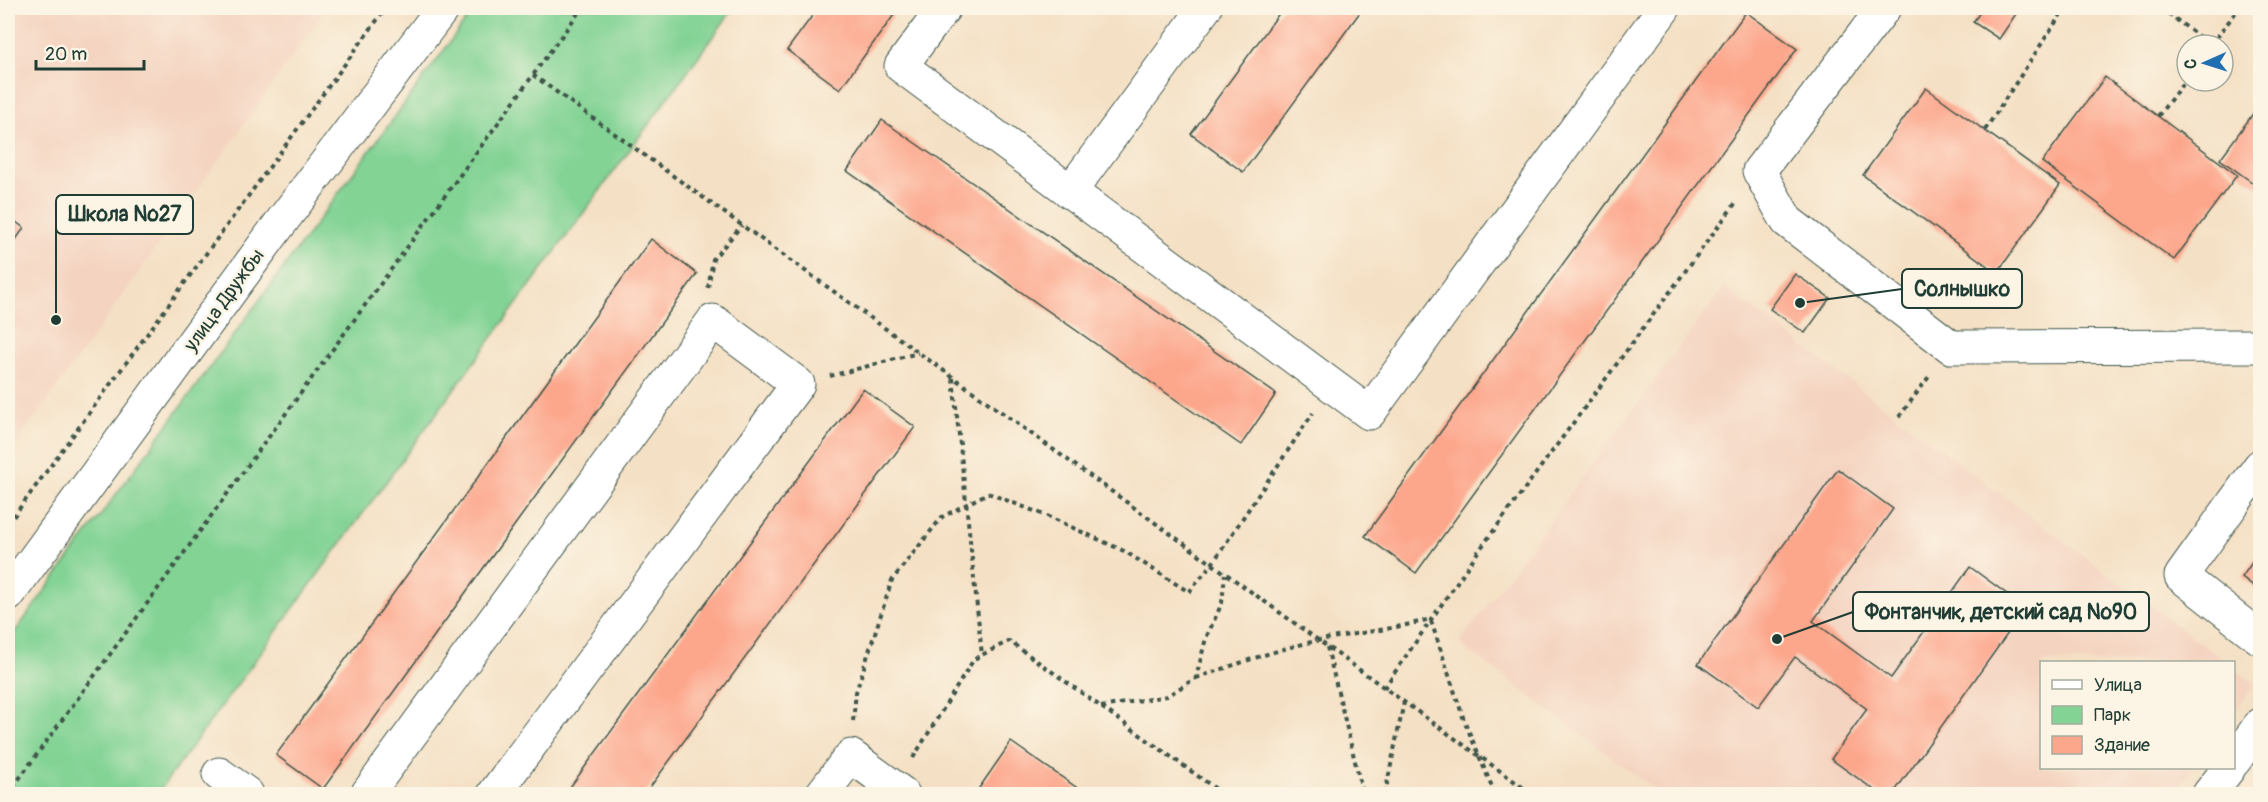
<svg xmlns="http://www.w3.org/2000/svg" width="2268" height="802" font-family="Pangolin,sans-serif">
	<rect width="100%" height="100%" fill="#fcf5e5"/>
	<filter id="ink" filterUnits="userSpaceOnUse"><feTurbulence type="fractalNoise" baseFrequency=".0167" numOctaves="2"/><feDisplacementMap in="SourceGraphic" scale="12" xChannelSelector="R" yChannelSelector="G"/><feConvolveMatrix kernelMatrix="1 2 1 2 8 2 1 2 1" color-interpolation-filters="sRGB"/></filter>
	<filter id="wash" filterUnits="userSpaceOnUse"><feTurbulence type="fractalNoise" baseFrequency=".008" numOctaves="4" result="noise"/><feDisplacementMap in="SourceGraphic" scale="24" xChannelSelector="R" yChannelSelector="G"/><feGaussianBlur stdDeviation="1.35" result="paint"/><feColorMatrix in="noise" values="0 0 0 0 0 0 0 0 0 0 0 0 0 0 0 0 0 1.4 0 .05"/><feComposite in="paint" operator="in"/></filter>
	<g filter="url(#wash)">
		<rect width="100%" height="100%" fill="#f4e0c4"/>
		<g fill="#f4d3c0">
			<polygon points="8,8 327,8 8,456"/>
			<polygon points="1724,287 2226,662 2042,662 2042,768 2193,768 2173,794 1661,794 1459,643"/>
			<polygon points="2234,668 2255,684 2234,713"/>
		</g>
		<polygon fill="#82d394" stroke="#508864" stroke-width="1.5" points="475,8 734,8 157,794 8,794 8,641"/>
		<g id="blocks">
			<g fill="#fca68b">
				<polygon points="818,8 899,8 840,89 787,50"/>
				<polygon points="1283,8 1363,8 1243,172 1191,134"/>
				<polygon points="1983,8 2020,8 1999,39 1973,22"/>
				<polygon points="1746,12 1797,49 1416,573 1365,536"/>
				<polygon points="2105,77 2237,175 2174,260 2042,162"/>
				<polygon points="1926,88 2060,185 1997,273 1863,175"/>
				<polygon points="2260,104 2260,188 2220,159"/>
				<polygon points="882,120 1276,394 1241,445 847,171"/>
				<polygon points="8,216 24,228 8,251"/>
				<polygon points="651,239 697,274 323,789 276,755"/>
				<polygon points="1795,274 1830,298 1805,333 1770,309"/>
				<polygon points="863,389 915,427 645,794 565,794"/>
				<polygon points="1838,469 1893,509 1813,621 1891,678 1970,567 2026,608 1893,794 1880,794 1831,759 1867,709 1795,657 1758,707 1698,664"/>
				<polygon points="2260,551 2260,591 2242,577"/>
				<polygon points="1011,742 1086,794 975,794"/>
			</g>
		</g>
	</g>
	<g filter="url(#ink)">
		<use href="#blocks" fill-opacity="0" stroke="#3f554a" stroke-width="1.5"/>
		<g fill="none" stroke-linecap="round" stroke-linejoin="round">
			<defs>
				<g id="minor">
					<polyline points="944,8 901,66 1369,413 1664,8"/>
					<polyline points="1884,8 1759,171 1787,221 1951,347 2260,346"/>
					<polyline points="1070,192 1205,8"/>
					<polyline points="2260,466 2181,576 2260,638"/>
					<polyline points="8,595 273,233 443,8"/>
					<polyline points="2234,761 2260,725"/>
					<polyline points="219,774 247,794"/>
					<polyline points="367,794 713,321 798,384 494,794"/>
					<polyline points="822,794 851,756 903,794"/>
					<polyline points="2209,794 2229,768"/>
				</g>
			</defs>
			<use href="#minor" stroke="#3f554a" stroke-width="35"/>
			<g stroke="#3f554a" stroke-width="4" stroke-dasharray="4.5 4.5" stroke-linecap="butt">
				<polyline points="2161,8 2210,45"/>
				<polyline points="2211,45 2239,8"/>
				<polyline points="533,75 1532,794"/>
				<polyline points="2158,116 2187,78"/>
				<polyline points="1985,130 2065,8"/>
				<polyline points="708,288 713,259 742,225"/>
				<polyline points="830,376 918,353"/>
				<polyline points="953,378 982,655"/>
				<polyline points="1899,417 1931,374"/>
				<polyline points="8,524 386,8"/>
				<polyline points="1431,621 1464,720 1495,794"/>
				<polyline points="1327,647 1363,794"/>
				<path d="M1196,678C1235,665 1274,650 1316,641C1354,633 1392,630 1430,619"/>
				<polyline points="1384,688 1475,556 1737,201"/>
				<polyline points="1101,707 1167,696 1196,678 1206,638 1222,603 1225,574"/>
				<polyline points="853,721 856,692 892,580 942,517 988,493 1047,516 1124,551 1189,592 1212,564 1313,413"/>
				<polyline points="913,758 974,659 1009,641 1223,794"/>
				<polyline points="8,794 582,8"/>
				<polyline points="1385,794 1404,702"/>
			</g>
			<use href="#minor" stroke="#fff" stroke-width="33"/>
		</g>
	</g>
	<g text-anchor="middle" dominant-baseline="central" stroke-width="5" stroke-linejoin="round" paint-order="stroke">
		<g font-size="20" fill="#1f3d34" stroke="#fcf5e5">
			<text transform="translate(224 300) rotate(-54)">улица Дружбы</text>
		</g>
	</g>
	<path fill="none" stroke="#1f3d34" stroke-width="2" d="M56 320L56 214M1800 303L1902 289M1777 639L1853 612"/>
	<g fill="#1f3d34" stroke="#fcf5e5" stroke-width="2">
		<circle cx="56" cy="320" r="6"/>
		<circle cx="1800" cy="303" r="6"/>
		<circle cx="1777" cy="639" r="6"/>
	</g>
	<g fill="#fcf5e5" stroke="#1f3d34" stroke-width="2">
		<rect x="56" y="195" width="137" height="39" rx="6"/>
		<rect x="1902" y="269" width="120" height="39" rx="6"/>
		<rect x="1853" y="592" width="296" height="39" rx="6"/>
	</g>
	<g font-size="21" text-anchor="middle" font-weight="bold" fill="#1f3d34">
		<text x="125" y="221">Школа №27</text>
		<text x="1962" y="296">Солнышко</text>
		<text x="2001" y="619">Фонтанчик, детский сад №90</text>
	</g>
	<rect width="2268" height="802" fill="none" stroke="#fcf5e5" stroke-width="30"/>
	<rect x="2040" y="661" width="195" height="108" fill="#fcf5e5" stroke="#a4ab9e" stroke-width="1.5"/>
	<rect x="2052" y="680" width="30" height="9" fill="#ffffff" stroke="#a4ab9e" stroke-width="1.5"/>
	<text x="2094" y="691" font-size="18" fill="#1f3d34">Улица</text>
	<rect x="2052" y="706" width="30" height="18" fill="#82d394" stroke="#a4ab9e" stroke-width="1.5"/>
	<text x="2094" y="721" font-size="18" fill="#1f3d34">Парк</text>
	<rect x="2052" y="736" width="30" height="18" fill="#fca68b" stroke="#a4ab9e" stroke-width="1.5"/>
	<text x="2094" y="751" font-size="18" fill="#1f3d34">Здание</text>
	<g transform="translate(2205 63) rotate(267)"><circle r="28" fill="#fcf5e5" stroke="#a4ab9e" stroke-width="1.5"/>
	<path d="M0-4.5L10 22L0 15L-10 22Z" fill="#1f6fb2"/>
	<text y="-9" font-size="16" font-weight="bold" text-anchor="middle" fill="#1f3d34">С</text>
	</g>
	<path d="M36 60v9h108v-9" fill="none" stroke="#1f3d34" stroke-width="3"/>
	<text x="45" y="60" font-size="18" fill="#1f3d34" stroke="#fcf5e5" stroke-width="4.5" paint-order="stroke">20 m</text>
</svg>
